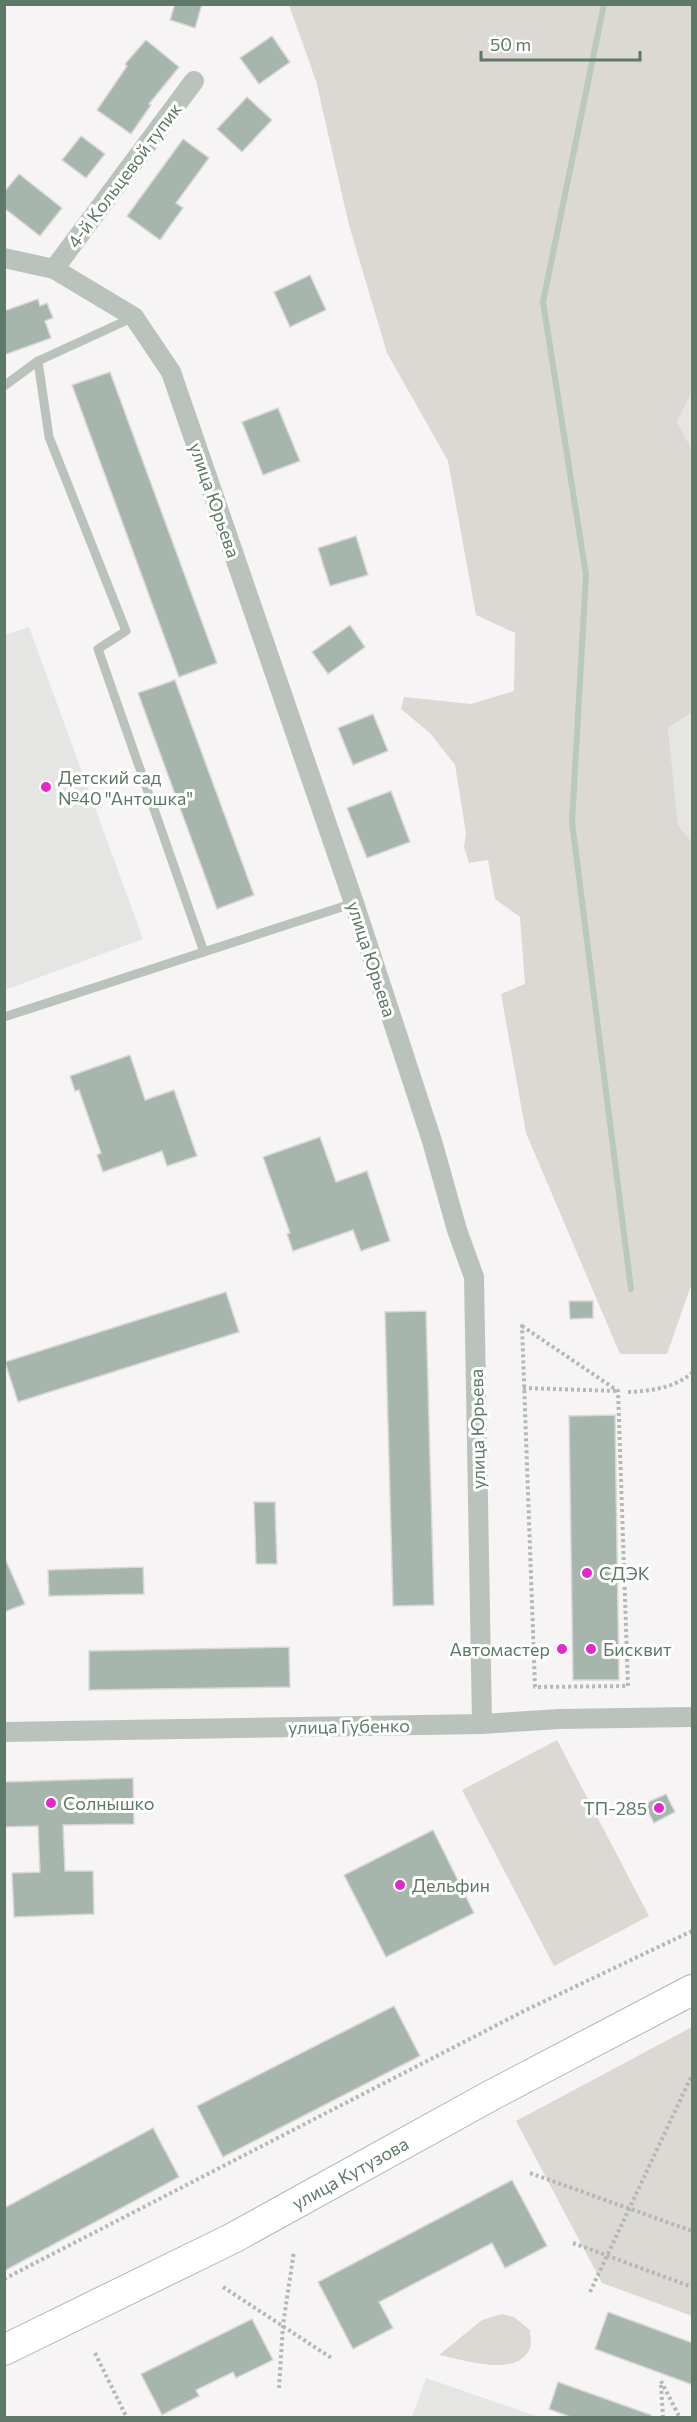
<svg xmlns="http://www.w3.org/2000/svg" width="697" height="2422" font-family="Commissioner,sans-serif">
	<rect width="100%" height="100%" fill="#f7f4f5"/>
	<g fill="#e5e6e4">
		<polygon points="692,393 692,450 677,422"/>
		<polygon points="29,627 143,939 5,990 5,635"/>
		<polygon points="692,712 692,842 678,825 668,728"/>
		<polygon points="426,2378 539,2417 412,2417"/>
	</g>
	<g fill="#dcd8d4">
		<polygon points="289,5 692,5 692,392 677,422 692,450 692,712 668,728 678,825 692,842 692,1283 667,1354 620,1354 526,1133 501,994 525,984 520,917 495,899 488,860 469,863 464,847 466,833 455,765 430,733 401,709 404,697 471,704 514,691 515,633 476,615 448,461 387,353 349,225 316,81"/>
		<polygon points="557,1740 649,1916 554,1966 462,1790"/>
		<polygon points="692,2027 692,2316 602,2283 516,2121"/>
		<path d="M502,2314L514,2317L530,2330C530,2335 532,2344 530,2348C518,2379 462,2359 439,2355L482,2320Z"/>
	</g>
	<g fill="none" stroke-linecap="round" stroke-linejoin="round">
		<polyline stroke="#b9c9bb" stroke-width="6" points="604,4 543,302 586,575 572,822 631,1289"/>
	</g>
	<g fill="#a7b6ac" stroke="#d9d7d7" stroke-width="1.5">
		<polygon points="175,4 202,4 195,28 170,20"/>
		<polygon points="272,36 290,62 259,84 240,58"/>
		<polygon points="146,40 179,67 149,104 151,105 131,134 97,110 127,66 125,64"/>
		<polygon points="247,97 272,120 242,152 217,129"/>
		<polygon points="81,136 105,154 86,178 62,160"/>
		<polygon points="183,139 209,158 176,203 183,208 160,240 127,216"/>
		<polygon points="19,174 62,208 40,236 4,208 4,192"/>
		<polygon points="310,275 326,310 290,327 274,292"/>
		<polygon points="38,299 40,306 47,303 53,318 45,321 51,338 4,355 4,311"/>
		<polygon points="110,372 217,663 179,677 72,385"/>
		<polygon points="278,408 300,461 263,475 242,422"/>
		<polygon points="356,536 368,575 330,586 318,548"/>
		<polygon points="350,625 365,647 328,674 312,652"/>
		<polygon points="175,680 254,895 217,909 138,693"/>
		<polygon points="373,714 388,751 353,765 338,728"/>
		<polygon points="391,791 410,842 367,858 347,808"/>
		<polygon points="130,1055 145,1100 174,1090 197,1156 167,1166 162,1151 103,1172 97,1155 101,1153 79,1090 75,1091 70,1076"/>
		<polygon points="320,1137 336,1182 367,1171 390,1241 361,1251 353,1230 293,1251 287,1234 290,1233 263,1157"/>
		<polygon points="226,1292 239,1332 18,1402 5,1362"/>
		<polygon points="569,1301 593,1301 593,1318 570,1319"/>
		<polygon points="426,1311 434,1605 393,1606 385,1312"/>
		<polygon points="615,1415 619,1680 573,1680 569,1416"/>
		<polygon points="254,1502 275,1502 277,1564 256,1564"/>
		<polygon points="4,1556 25,1604 4,1612"/>
		<polygon points="143,1567 144,1594 49,1596 48,1570"/>
		<polygon points="289,1647 290,1687 89,1690 89,1651"/>
		<polygon points="133,1778 134,1824 63,1825 65,1871 93,1871 94,1914 14,1917 12,1873 40,1872 38,1826 4,1827 4,1782"/>
		<polygon points="666,1794 675,1812 654,1823 644,1804"/>
		<polygon points="433,1830 474,1913 386,1957 344,1875"/>
		<polygon points="394,2006 420,2056 223,2157 197,2106"/>
		<polygon points="153,2128 179,2177 4,2271 4,2208"/>
		<polygon points="512,2180 547,2246 505,2268 492,2243 379,2302 393,2328 353,2349 318,2282"/>
		<polygon points="608,2312 693,2343 693,2385 595,2349"/>
		<polygon points="252,2319 273,2360 236,2378 233,2372 196,2390 199,2396 162,2415 141,2374"/>
		<polygon points="558,2382 651,2415 651,2418 573,2418 549,2409"/>
	</g>
	<g fill="none" stroke-linecap="round" stroke-linejoin="round">
		<defs>
			<polyline id="primary" points="4,2350 233,2238 490,2096 692,1990"/>
		</defs>
		<use href="#primary" stroke="#adb8b1" stroke-width="32"/>
		<g stroke="#b2bab5" stroke-width="4" stroke-dasharray="3 3" stroke-linecap="butt">
			<polygon points="522,1326 618,1391 628,1686 535,1687"/>
			<polyline points="523,1388 617,1391"/>
			<path d="M628,1392C651,1391 674,1388 692,1373"/>
			<polyline points="530,2173 692,2231"/>
			<polyline points="573,2243 692,2287"/>
			<polyline points="4,2279 526,2010 692,1931"/>
			<polyline points="223,2287 333,2359"/>
			<polyline points="590,2292 692,2075"/>
			<polyline points="95,2353 127,2418"/>
			<polyline points="661,2381 680,2418"/>
			<polyline points="661,2385 663,2418"/>
			<polyline points="279,2388 283,2325 294,2251"/>
		</g>
		<g stroke="#b9c3bc" stroke-width="9">
			<polyline points="38,361 49,437 126,631 98,649 204,952"/>
			<polyline points="4,386 38,361 134,317"/>
			<polyline points="4,1017 354,903"/>
		</g>
		<g stroke="#b9c3bc" stroke-width="20">
			<polyline points="4,258 54,269 134,317 171,372 354,903 432,1141 457,1230 474,1277 482,1724"/>
			<polyline points="54,269 194,81"/>
			<polyline points="4,1732 482,1724 559,1719 692,1717"/>
		</g>
		<use href="#primary" stroke="#fff" stroke-width="30"/>
	</g>
	<g fill="#e329cc" stroke="#fff" stroke-width="2">
		<circle cx="46" cy="787" r="6"/>
		<circle cx="587" cy="1573" r="6"/>
		<circle cx="562" cy="1649" r="6"/>
		<circle cx="591" cy="1649" r="6"/>
		<circle cx="51" cy="1803" r="6"/>
		<circle cx="659" cy="1808" r="6"/>
		<circle cx="400" cy="1885" r="6"/>
	</g>
	<g text-anchor="middle" dominant-baseline="central" stroke-width="6" stroke-linejoin="round" paint-order="stroke">
		<g font-size="18" fill="#5e7967" stroke="#fff">
			<text transform="translate(124 175) rotate(-53)">4-й Кольцевой тупик</text>
			<text transform="translate(215 500) rotate(71)">улица Юрьева</text>
			<text transform="translate(372 959) rotate(72)">улица Юрьева</text>
			<text transform="translate(477 1429) rotate(-91)">улица Юрьева</text>
			<text transform="translate(349 1726) rotate(-1)">улица Губенко</text>
			<text transform="translate(350 2173) rotate(-29)">улица Кутузова</text>
		</g>
		<g font-size="18" fill="#5e7967" stroke="#fff" text-anchor="start">
			<text x="58" y="777">Детский сад<tspan x="58" dy="21">№40 "Антошка"</tspan></text>
			<text x="599" y="1573">СДЭК</text>
			<text x="550" y="1649" text-anchor="end">Автомастер</text>
			<text x="603" y="1649">Бисквит</text>
			<text x="63" y="1803">Солнышко</text>
			<text x="647" y="1808" text-anchor="end">ТП-285</text>
			<text x="412" y="1885">Дельфин</text>
		</g>
	</g>
	<rect width="697" height="2422" fill="none" stroke="#5e7967" stroke-width="12"/>
	<path d="M481 51v9h159v-9" fill="none" stroke="#5e7967" stroke-width="3"/>
	<text x="490" y="51" font-size="18" fill="#5e7967" stroke="#ffffff" stroke-width="4.5" paint-order="stroke">50 m</text>
</svg>
